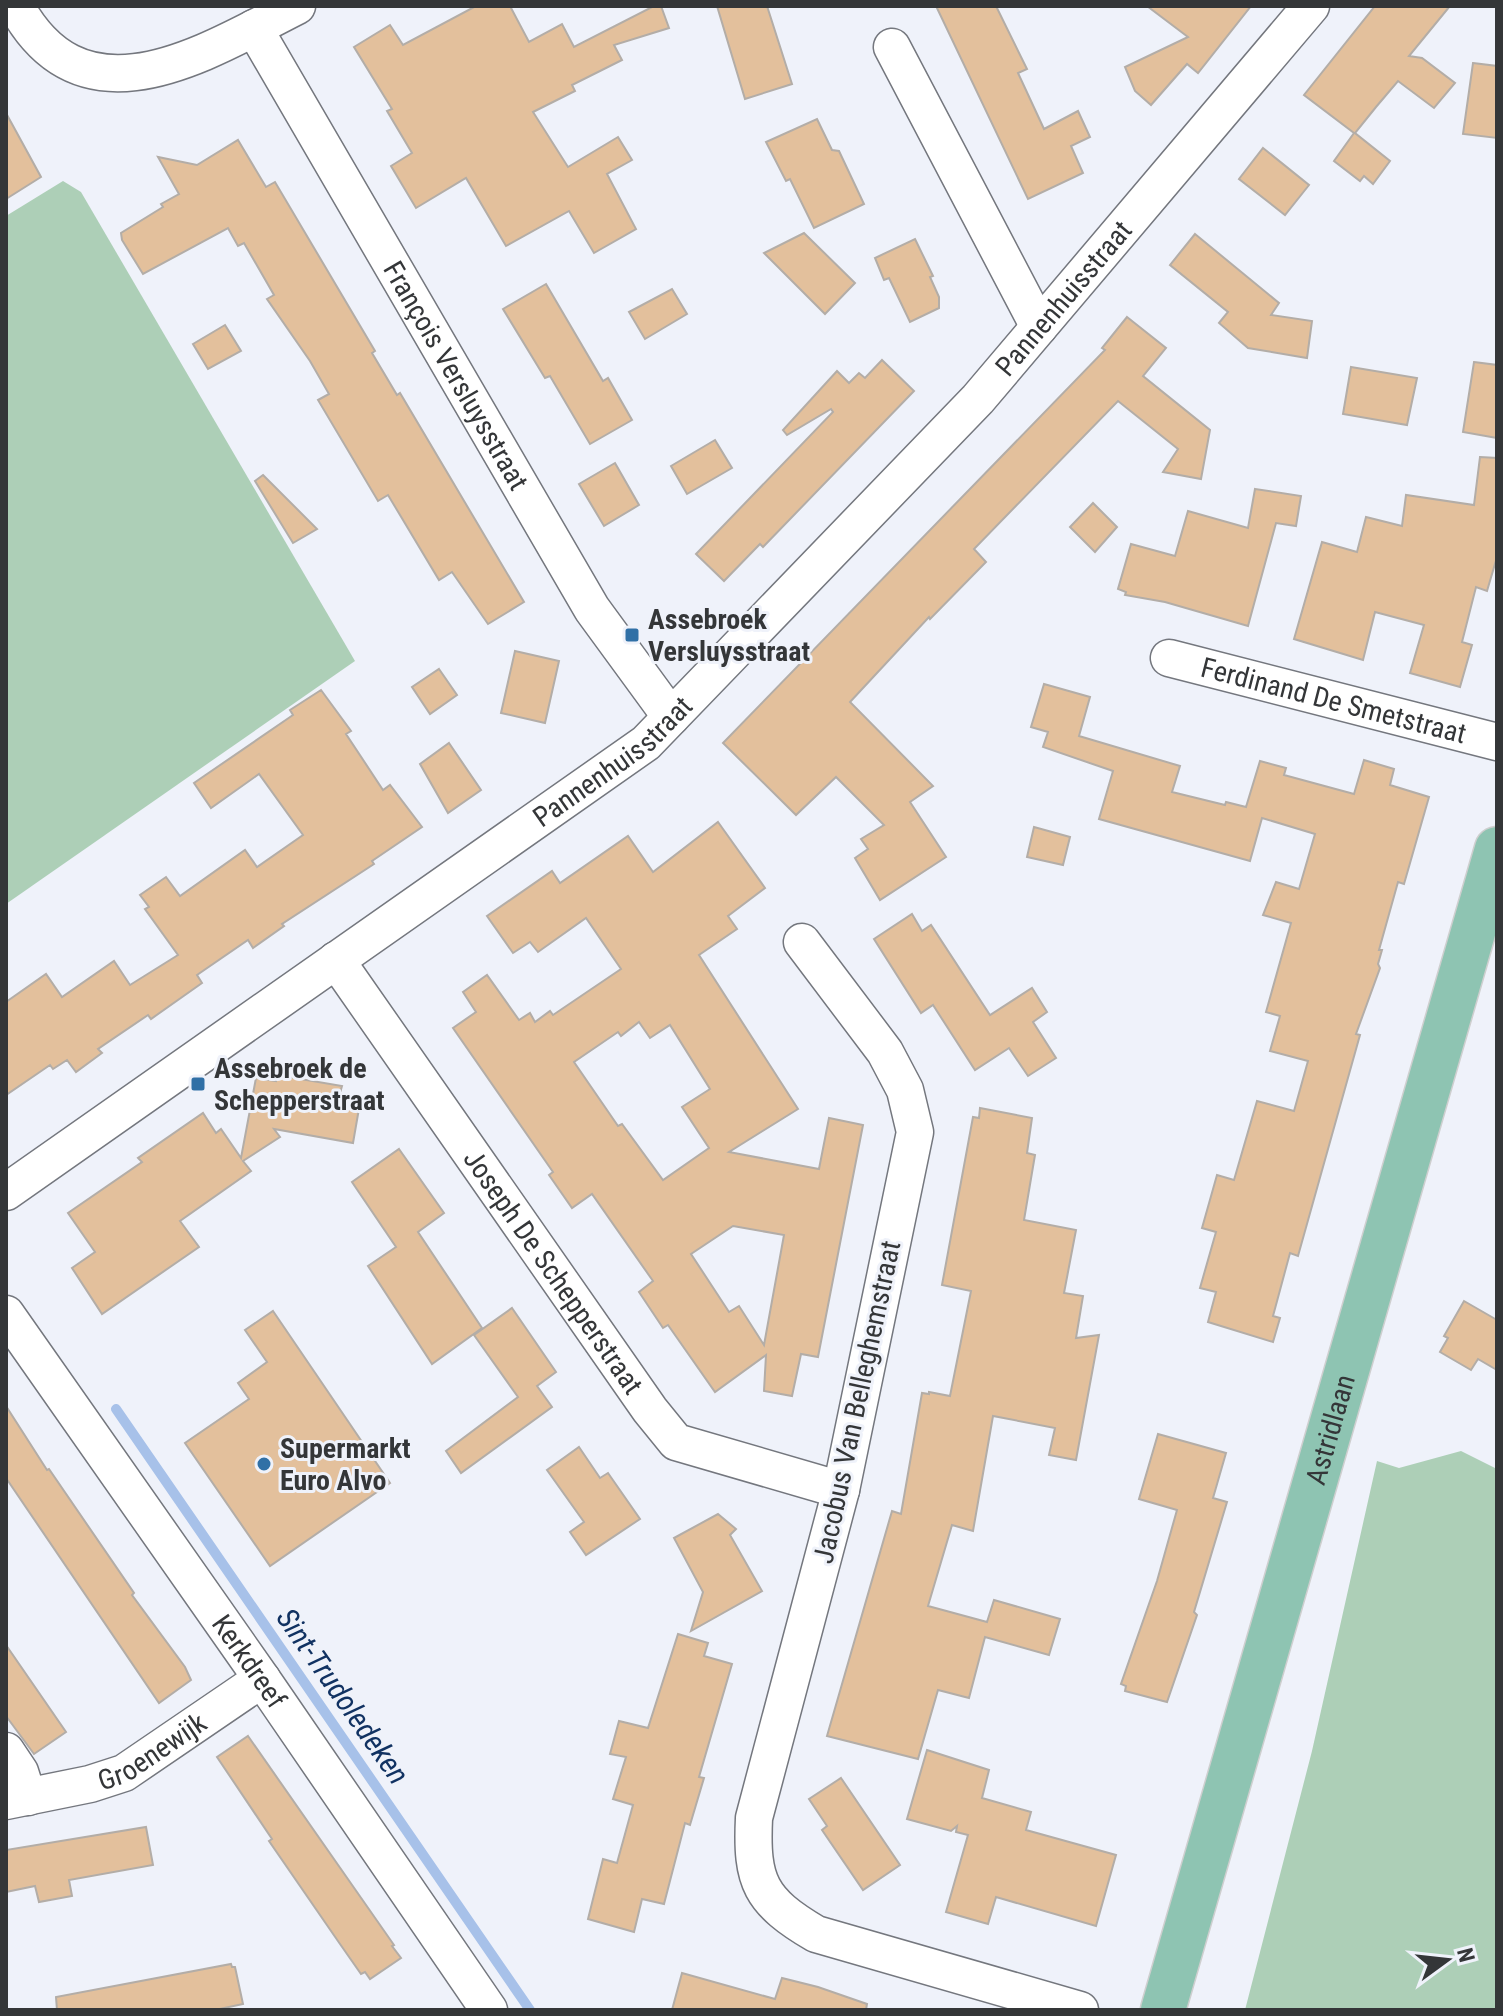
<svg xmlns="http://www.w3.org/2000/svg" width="1503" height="2016" font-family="'Roboto Condensed',sans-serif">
	<rect width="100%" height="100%" fill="#eff2fa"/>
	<g fill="#adcfb7">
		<polygon points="63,181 81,192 355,661 6,904 6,216"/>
		<polygon points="1461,1451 1497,1469 1497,2010 1245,2010 1312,1751 1377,1461 1399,1468"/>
	</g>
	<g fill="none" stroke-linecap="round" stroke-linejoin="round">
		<polyline stroke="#a7c1e9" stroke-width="10" points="116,1409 530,2010"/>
	</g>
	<g fill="#e3c09c" stroke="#b3ada7" stroke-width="2" fill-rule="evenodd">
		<polygon points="476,6 510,6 529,42 562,24 574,47 654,6 661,6 669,28 614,45 622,60 572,85 575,91 533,112 568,167 618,137 632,160 607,174 636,229 594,253 569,211 506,246 466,178 416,208 391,166 412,153 387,111 392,109 354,47 390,25 403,45"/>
		<polygon points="717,6 767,6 792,84 745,99"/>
		<polygon points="936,6 996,6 1027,69 1018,73 1044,129 1078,111 1090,137 1071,146 1083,173 1028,199"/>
		<polygon points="1147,6 1251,6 1198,73 1187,64 1151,105 1135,91 1125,67 1188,37"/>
		<polygon points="1375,6 1450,6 1409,56 1422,58 1455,83 1434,108 1398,81 1376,107 1355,133 1390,161 1373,184 1364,176 1360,181 1334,161 1354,133 1304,95"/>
		<polygon points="1473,63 1497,66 1497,138 1463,134"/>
		<polygon points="6,113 41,177 6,199"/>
		<polygon points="817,119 832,150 839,151 864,204 814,228 790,179 786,181 766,142"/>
		<polygon points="238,140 266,187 275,182 375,351 372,353 397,395 400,393 524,602 488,624 452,572 439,580 388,495 378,501 318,400 329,394 310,361 267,299 274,295 244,243 238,246 228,228 143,274 122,240 121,233 163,207 161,204 179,194 158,157 197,165"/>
		<polygon points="1263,148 1309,185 1285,215 1239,179"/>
		<polygon points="804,233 855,283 825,314 764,253"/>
		<polygon points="1195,234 1279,303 1271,315 1312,321 1307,358 1248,348 1219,323 1228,312 1170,265"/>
		<polygon points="915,239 933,276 930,277 939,297 939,308 910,322 889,278 884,280 875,258"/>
		<polygon points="546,284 603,381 608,378 632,420 590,444 550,376 545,378 503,309"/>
		<polygon points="672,289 687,314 645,339 629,312"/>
		<polygon points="1127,317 1166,348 1143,376 1210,430 1201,479 1163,472 1178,449 1118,401 974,549 986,562 930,619 929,617 850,702 933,786 910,802 946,857 880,900 855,858 868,849 861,839 884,825 836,777 796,815 723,743 1105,350 1102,348"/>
		<polygon points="225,325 241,351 208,369 193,344"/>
		<polygon points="882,360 914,391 763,547 760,544 724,581 696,554 833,412 831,409 787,435 783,430 837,371 849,383 859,373 865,378"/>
		<polygon points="1474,362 1497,365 1497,438 1463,432"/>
		<polygon points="1351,367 1417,378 1407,425 1343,414"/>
		<polygon points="715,440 732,468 687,494 671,466"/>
		<polygon points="1480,457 1497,458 1497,557 1487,591 1476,587 1462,642 1472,645 1460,687 1410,673 1424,625 1375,612 1363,660 1294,639 1322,542 1357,552 1366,517 1402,526 1406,495 1474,505"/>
		<polygon points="615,463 639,505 604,526 579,484"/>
		<polygon points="263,475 317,529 293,543 255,481"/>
		<polygon points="1255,489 1301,496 1296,526 1276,523 1248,626 1165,602 1125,595 1126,592 1118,589 1131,544 1175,556 1188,511 1248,528"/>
		<polygon points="1093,503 1117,527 1095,552 1070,527"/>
		<polygon points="515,651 559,661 545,723 501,713"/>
		<polygon points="439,669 457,695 430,714 412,687"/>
		<polygon points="1044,684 1090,697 1079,736 1180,766 1172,792 1225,805 1226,802 1246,807 1260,761 1286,768 1284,775 1354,794 1364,760 1394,769 1390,785 1429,797 1404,884 1398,882 1379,950 1382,950 1378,964 1380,968 1356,1034 1360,1035 1298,1256 1290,1253 1273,1316 1280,1318 1273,1342 1208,1322 1216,1292 1200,1288 1216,1232 1202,1228 1217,1175 1234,1180 1257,1101 1294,1111 1308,1061 1270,1051 1280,1016 1266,1012 1291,923 1263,915 1276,882 1299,889 1315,834 1262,818 1250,861 1099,819 1113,771 1043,747 1048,732 1031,727"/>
		<polygon points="321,690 351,731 346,734 383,790 390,785 422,827 372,861 374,864 282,924 284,926 253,948 248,940 197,975 202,983 151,1019 148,1015 98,1049 102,1053 76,1072 67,1060 53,1069 50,1065 6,1095 6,1002 46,974 62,997 114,961 130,985 178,955 145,909 149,907 140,895 166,877 180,896 245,850 257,867 303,835 259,774 211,808 194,783 293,715 290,710"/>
		<polygon points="449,743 481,790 448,813 420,764"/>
		<path d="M718,822L765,888L728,916L737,929L699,955L798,1109L729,1152L819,1169L829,1118L863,1125L818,1357L801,1354L792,1396L764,1391L766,1355L715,1392L668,1325L663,1328L639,1292L653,1281L592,1194L572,1208L549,1175L553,1172L453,1028L476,1012L463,992L487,975L519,1020L530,1013L535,1022L550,1011L553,1015L621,969L586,918L538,952L530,942L513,953L487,916L552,871L560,883L628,836L653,872ZM639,1022L650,1038L670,1025L710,1089L682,1107L709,1148L663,1180L622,1124L618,1126L574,1062L618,1032L621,1036ZM733,1226L784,1235L764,1345L739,1306L729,1312L691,1254Z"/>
		<polygon points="1034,827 1070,837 1063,865 1027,857"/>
		<polygon points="912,914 922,931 931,925 990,1015 1032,988 1047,1012 1033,1022 1056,1058 1028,1076 1009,1048 975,1070 933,1005 921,1013 874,939"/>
		<polygon points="277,1075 342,1086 340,1093 361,1097 353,1143 274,1129 280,1137 243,1161 251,1171 180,1221 199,1247 102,1314 72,1268 95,1252 68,1213 142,1162 138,1158 203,1113 216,1133 221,1129 241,1158 256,1078 276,1081"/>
		<polygon points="980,1108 1032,1118 1027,1153 1035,1155 1024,1220 1076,1230 1064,1293 1083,1296 1076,1338 1099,1335 1076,1460 1049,1455 1055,1428 993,1416 973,1531 952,1525 928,1606 987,1622 994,1600 1060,1619 1049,1655 985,1637 969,1698 938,1690 918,1759 827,1736 892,1511 901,1514 922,1393 929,1394 929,1392 950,1396 971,1291 942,1285 973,1117 979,1118"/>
		<polygon points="399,1149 444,1213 418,1232 482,1328 432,1364 368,1266 396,1247 352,1182"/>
		<polygon points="1464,1301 1497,1320 1497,1370 1478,1359 1471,1370 1440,1352 1448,1338 1444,1336"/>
		<polygon points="512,1308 556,1372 537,1386 552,1407 461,1473 446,1451 518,1397 474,1335"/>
		<polygon points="273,1311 390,1483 270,1566 185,1443 249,1399 238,1383 267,1362 245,1330"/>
		<polygon points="6,1406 47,1470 49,1469 134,1593 132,1595 185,1667 191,1680 159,1703 6,1478"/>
		<polygon points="1158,1434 1226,1453 1213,1498 1227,1502 1194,1612 1197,1615 1167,1702 1125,1691 1126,1686 1121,1684 1157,1581 1177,1510 1139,1499"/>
		<polygon points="579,1447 600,1478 608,1473 640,1519 586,1555 570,1532 584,1522 547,1470"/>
		<polygon points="718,1514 736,1529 730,1535 762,1591 691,1631 703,1592 674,1538"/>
		<polygon points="678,1634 708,1643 704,1656 732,1664 699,1777 704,1778 690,1825 685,1823 664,1904 642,1899 634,1932 588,1919 603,1859 617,1863 633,1805 613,1799 626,1757 610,1754 619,1721 648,1728"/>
		<polygon points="6,1645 66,1732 34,1754 6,1716"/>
		<polygon points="248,1736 394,1945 392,1946 401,1958 370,1979 365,1972 361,1974 340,1944 269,1841 272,1839 217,1757"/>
		<polygon points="927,1750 989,1770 982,1798 1031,1812 1026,1830 1116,1855 1096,1926 996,1897 988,1924 946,1912 968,1835 956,1832 957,1826 951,1831 907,1819"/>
		<polygon points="841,1778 900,1865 863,1890 822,1830 827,1826 809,1799"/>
		<polygon points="146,1827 153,1865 69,1880 72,1896 39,1902 35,1886 6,1892 6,1850"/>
		<polygon points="231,1964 232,1967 235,1967 243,2004 215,2010 57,2010 56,1997"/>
		<polygon points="682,1973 775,1999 782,1978 818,1987 867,2004 866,2010 672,2010"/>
	</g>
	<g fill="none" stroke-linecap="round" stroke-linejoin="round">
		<defs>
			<g id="minor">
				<path d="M16,6C84,131 206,52 297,6"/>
				<path id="s1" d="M254,28L592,609L671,717"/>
				<polyline points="892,47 1039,327"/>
				<path id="s2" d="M1169,658L1497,742"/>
				<path d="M802,942L885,1052L905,1090L915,1132L841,1490L754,1818C751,1882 760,1901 816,1934L1080,2010"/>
				<path id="s3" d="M336,960L650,1410L676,1442L841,1490"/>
				<path id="s4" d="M6,1192L646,743L978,399L1311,6"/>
				<path id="s5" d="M6,1314L262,1679L489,2010"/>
				<polyline points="6,1751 20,1772 28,1797"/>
				<path id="s6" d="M6,1801L90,1784L124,1773L262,1679"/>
			</g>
			<g id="major">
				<path id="s7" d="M1163,2010L1497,849"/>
			</g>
		</defs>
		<use href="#minor" stroke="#74777e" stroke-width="39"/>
		<use href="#major" stroke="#cecfcf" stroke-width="47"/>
		<use href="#minor" stroke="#fff" stroke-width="36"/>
		<use href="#major" stroke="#8ec4b2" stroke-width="44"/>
	</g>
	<g fill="#3070a6" stroke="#eff2fa" stroke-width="3">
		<rect x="624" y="627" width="16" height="16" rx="4"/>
		<rect x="190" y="1076" width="16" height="16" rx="4"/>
		<circle cx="264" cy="1464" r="8"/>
	</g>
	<g text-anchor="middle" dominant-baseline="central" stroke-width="6" stroke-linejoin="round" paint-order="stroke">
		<g font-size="28" fill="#343638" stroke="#eff2fa">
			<text stroke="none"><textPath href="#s4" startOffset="1392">Pannenhuisstraat</textPath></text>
			<text stroke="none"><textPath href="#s1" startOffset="402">François Versluysstraat</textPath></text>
			<text stroke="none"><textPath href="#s2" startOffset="170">Ferdinand De Smetstraat</textPath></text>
			<text stroke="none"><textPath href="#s4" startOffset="744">Pannenhuisstraat</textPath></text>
			<text stroke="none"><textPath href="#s3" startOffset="380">Joseph De Schepperstraat</textPath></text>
			<text transform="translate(857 1402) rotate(-78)">Jacobus Van Belleghemstraat</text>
			<text stroke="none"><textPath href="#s7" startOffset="604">Astridlaan</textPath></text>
			<text stroke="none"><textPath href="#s5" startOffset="424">Kerkdreef</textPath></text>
			<text stroke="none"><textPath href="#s6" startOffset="156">Groenewijk</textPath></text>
		</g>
		<g font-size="28" font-weight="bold" fill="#343638" stroke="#eff2fa" text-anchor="start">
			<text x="648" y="619">Assebroek<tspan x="648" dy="32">Versluysstraat</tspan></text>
			<text x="214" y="1068">Assebroek de<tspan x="214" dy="32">Schepperstraat</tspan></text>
			<text x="280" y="1448">Supermarkt<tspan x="280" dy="32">Euro Alvo</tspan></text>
		</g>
		<g font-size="30" font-style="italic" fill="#113262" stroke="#eff2fa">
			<text transform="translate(343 1696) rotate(55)">Sint-Trudoledeken</text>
		</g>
	</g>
	<rect width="1503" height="2016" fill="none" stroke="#343638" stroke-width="16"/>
	<g transform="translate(1447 1960) rotate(75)" stroke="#eff2fa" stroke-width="6" paint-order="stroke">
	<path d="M0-6L14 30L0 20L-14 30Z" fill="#343638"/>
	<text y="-12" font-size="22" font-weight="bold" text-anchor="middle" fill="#343638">N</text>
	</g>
</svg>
